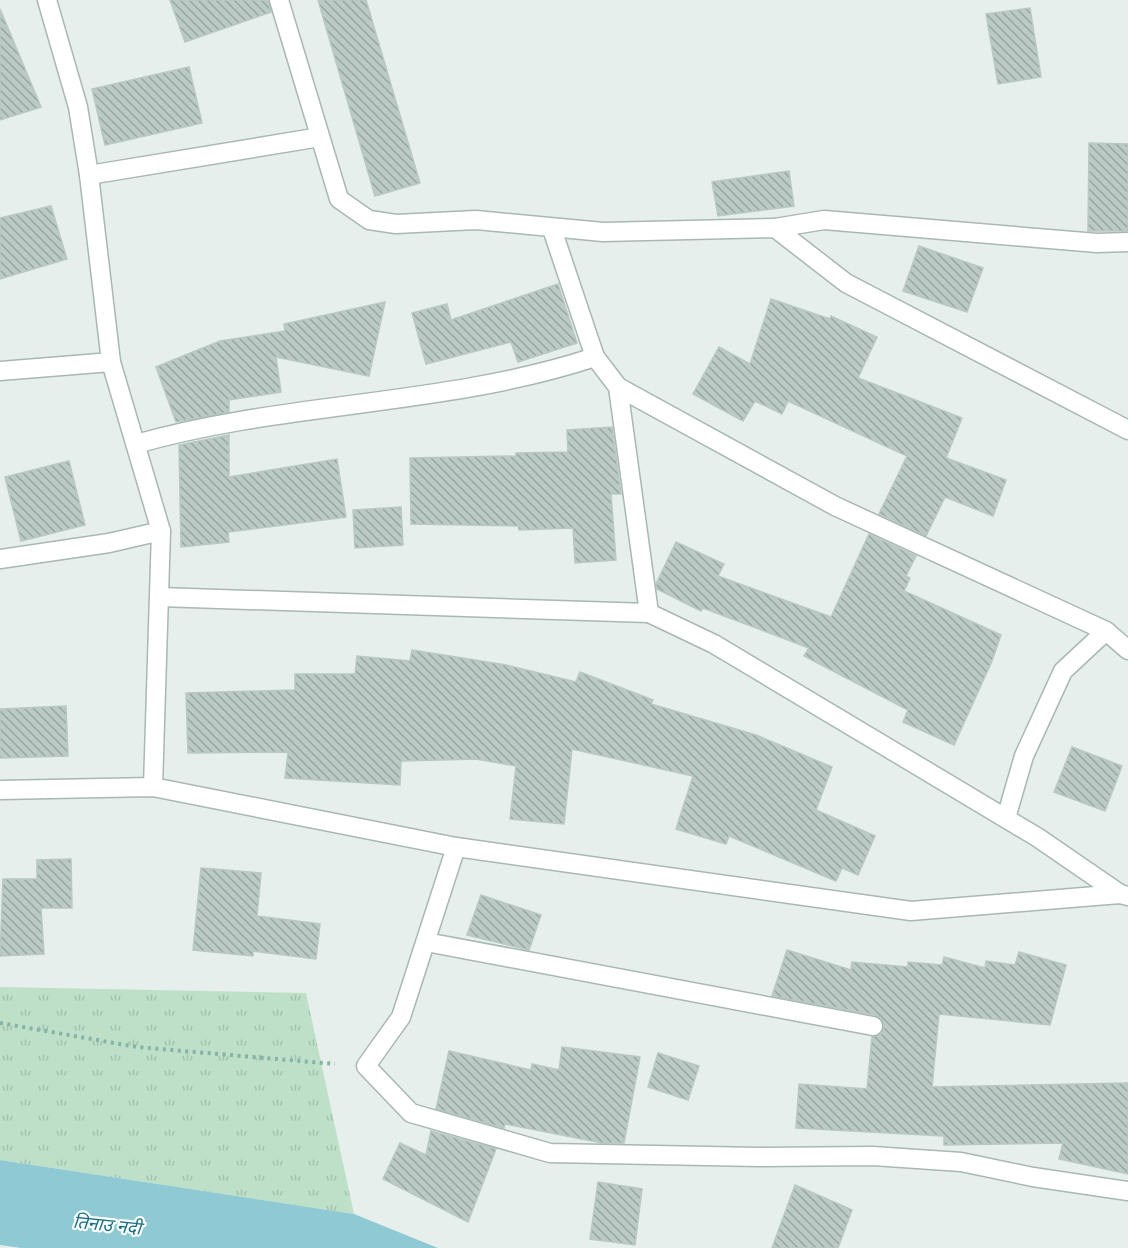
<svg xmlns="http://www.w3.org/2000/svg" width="1128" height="1248" font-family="'Nunito Sans','Noto Sans Devanagari',sans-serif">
	<defs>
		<pattern id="grass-tufts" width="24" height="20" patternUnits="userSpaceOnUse" patternTransform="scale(1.5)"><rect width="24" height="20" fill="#bfe0c8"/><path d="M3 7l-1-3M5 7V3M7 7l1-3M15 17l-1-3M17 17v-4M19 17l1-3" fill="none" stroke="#a4c1ad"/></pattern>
		<pattern id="building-back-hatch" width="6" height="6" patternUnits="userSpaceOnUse" patternTransform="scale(1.5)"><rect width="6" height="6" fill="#bbcac4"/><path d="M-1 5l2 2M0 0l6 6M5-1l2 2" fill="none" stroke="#98a6a0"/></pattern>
	</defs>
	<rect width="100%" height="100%" fill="#e6efeb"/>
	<polygon fill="url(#grass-tufts)" points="0,987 306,993 354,1214 0,1160"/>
	<polygon fill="#8ec9d4" points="0,1160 354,1214 438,1248 21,1248 0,1245"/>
	<g fill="url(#building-back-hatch)" stroke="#b8c9c2" stroke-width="1.5">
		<polygon points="170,0 268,0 271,12 185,42"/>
		<polygon points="318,0 366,0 420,183 375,196"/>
		<polygon points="1030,8 1041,77 998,84 986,14"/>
		<polygon points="0,9 41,107 0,120"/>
		<polygon points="189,67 202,123 105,145 92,89"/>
		<polygon points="1089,143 1128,144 1128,231 1088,231"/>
		<polygon points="789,171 794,206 718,216 712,182"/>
		<polygon points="51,206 67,259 0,279 0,218"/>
		<polygon points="919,246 983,268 967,312 903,291"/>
		<polygon points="558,284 577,343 518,362 511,342 426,364 412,313 447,304 451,320"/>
		<polygon points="771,299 830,319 831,316 877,337 858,378 962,418 946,458 1006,480 993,516 945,497 926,536 879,514 907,456 788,401 782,414 755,401 743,421 693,394 719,347 750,364"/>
		<polygon points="385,302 369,376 276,357 281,392 229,400 229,412 176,422 156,367 220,341 285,331 284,324"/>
		<polygon points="612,427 621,494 611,494 616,560 575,563 573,528 519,530 518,526 411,524 410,458 516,456 516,453 568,452 567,430"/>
		<polygon points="229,435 229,477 337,459 346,517 228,532 229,542 181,547 179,445"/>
		<polygon points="69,461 85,525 21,541 5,477"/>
		<polygon points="401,507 403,545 355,548 353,510"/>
		<polygon points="869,534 916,556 906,576 910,578 904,591 1001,635 992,661 954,745 903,722 908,710 804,656 809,648 703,608 701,611 657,589 656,584 676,542 724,564 718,576 831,617"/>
		<polygon points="412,650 506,665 576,682 580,672 653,700 651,704 756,735 832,767 816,810 875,836 858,875 842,868 836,881 729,836 726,844 676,829 693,776 572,749 564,824 510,819 516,766 476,759 401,761 400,785 285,778 288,752 188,753 186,693 295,690 295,674 355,674 357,656 410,661"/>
		<polygon points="66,706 68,756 0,758 0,709"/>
		<polygon points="1072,747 1122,766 1105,811 1054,792"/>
		<polygon points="71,859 72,908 41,908 44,954 0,956 3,879 37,879 37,860"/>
		<polygon points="201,868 261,873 257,916 320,924 316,959 253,951 253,956 193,950"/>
		<polygon points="481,895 541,915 529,950 467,935"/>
		<polygon points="787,950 851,970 852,962 908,967 908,962 942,965 944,957 985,968 986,961 1015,965 1019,952 1066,965 1050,1025 939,1014 932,1087 1128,1083 1128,1174 1059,1159 1063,1143 944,1145 944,1136 796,1128 799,1084 867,1089 872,1037 881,1034 884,1027 881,1018 875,1015 772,996"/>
		<polygon points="562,1047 640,1057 624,1143 602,1143 505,1124 504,1128 436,1109 449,1051 531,1070 532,1064 559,1070"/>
		<polygon points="658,1053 699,1066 688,1100 648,1087"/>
		<polygon points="431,1131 496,1149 468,1222 383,1179 400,1143 426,1155"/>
		<polygon points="598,1182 642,1189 635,1245 590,1239"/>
		<polygon points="795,1185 852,1210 838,1248 772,1248"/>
	</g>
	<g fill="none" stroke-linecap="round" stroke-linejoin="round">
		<defs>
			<g id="minor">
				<polyline points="279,0 339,199 369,220 396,224 476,220 603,232 775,228 846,283 1128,430"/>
				<polyline points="89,175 320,137"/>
				<polyline points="775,228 824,220 1097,243 1128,242"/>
				<polyline points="552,229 595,357"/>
				<polyline points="0,371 111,362"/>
				<polyline points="618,387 649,613 714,644 1037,837 1120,894"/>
				<path d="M136,444C286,401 443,407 595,357L618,387L835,506L1106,631"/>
				<polyline points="0,559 109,543 161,531 111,362 89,175 78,107 47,0"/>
				<polyline points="160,597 649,613"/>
				<polyline points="153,787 161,531"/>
				<polyline points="0,790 153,787 456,847 911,911 1120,894 1128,896"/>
				<polyline points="1006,818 1024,756 1063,671 1106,631 1128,650"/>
				<polyline points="456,847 401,1017 366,1066 411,1113 550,1153 759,1157 873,1156 961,1162 1033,1177 1128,1191"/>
				<polyline points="426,942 873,1026"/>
			</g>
		</defs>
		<use href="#minor" stroke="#a8b8b2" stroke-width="21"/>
		<polyline stroke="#86b3a5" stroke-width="4" stroke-dasharray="3 4.5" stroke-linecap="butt" points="0,1023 137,1047 335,1064"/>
		<use href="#minor" stroke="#fff" stroke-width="18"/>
	</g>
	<g text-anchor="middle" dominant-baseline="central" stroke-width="4.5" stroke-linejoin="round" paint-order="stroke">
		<g font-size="18" font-style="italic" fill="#1c6f80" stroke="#f7fbf9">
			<text transform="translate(107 1225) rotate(6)">तिनाउ नदी</text>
		</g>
	</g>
</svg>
